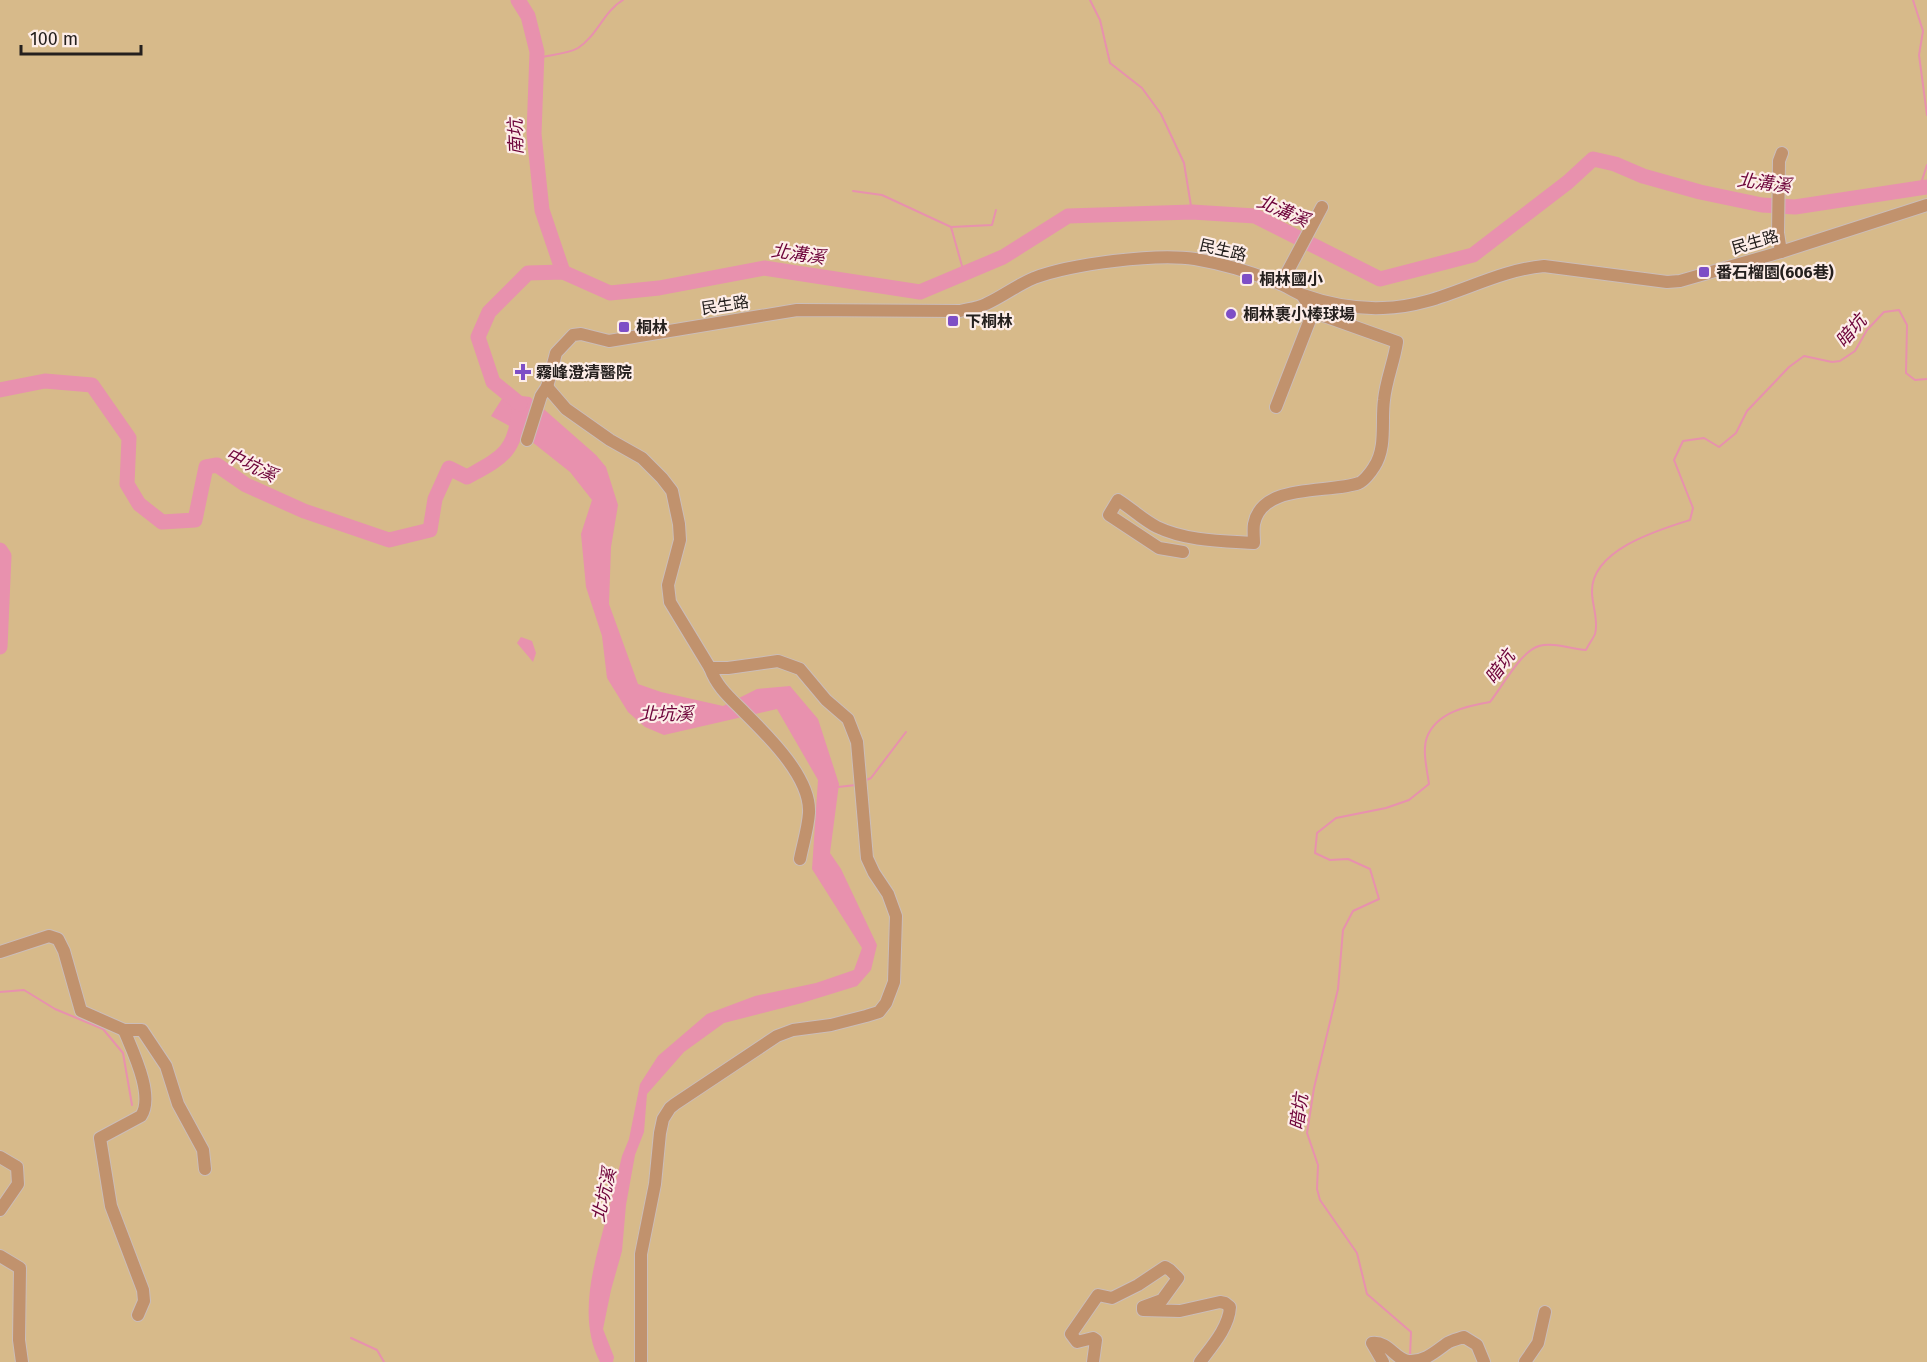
<svg xmlns="http://www.w3.org/2000/svg" width="1927" height="1362" font-family="'Fira Sans','Noto Sans TC',sans-serif">
	<rect width="100%" height="100%" fill="#f0e0db"/>
	<rect fill="#d7ba8a" x="0" y="0" width="1927" height="1362"/>
	<g fill="#e891ae">
		<path d="M505,394L530,397L596,455L606,467L618,505L611,547L609,604L638,684L661,692L723,706L757,689L790,686L818,719L839,784L830,853L841,869L877,945L871,970L857,986L802,1003L724,1023L684,1052L647,1094L644,1132L635,1155L626,1205L622,1251L611,1290L603,1329L614,1357L613,1362H600C577,1317 594,1265 606,1219C612,1198 617,1177 622,1156L629,1139L640,1084L658,1056L707,1014L755,996L816,983L854,970L862,948L812,869L818,780L777,709L664,735L645,727L628,712L607,678L602,636L586,587L581,534L592,500L570,472L517,430L491,416Z"/>
		<polygon points="521,637 532,641 536,653 533,662 517,643"/>
	</g>
	<g fill="none" stroke-linecap="round" stroke-linejoin="round">
		<g stroke="#e891ae" stroke-width="2">
			<polyline points="1090,0 1100,20 1110,63 1142,88 1161,114 1184,163 1192,212"/>
			<polyline points="1913,0 1923,31 1919,55 1927,115"/>
			<path d="M537,58C549,55 568,54 578,48C597,36 604,11 623,0"/>
			<polyline points="1919,189 1927,165"/>
			<polyline points="853,191 882,195 951,227 964,273"/>
			<polyline points="951,227 992,225 996,210"/>
			<polyline points="864,781 871,778 906,732"/>
			<polyline points="838,787 856,785"/>
			<polyline points="0,992 24,990 55,1009 103,1029 123,1053 132,1105"/>
			<polyline points="351,1338 377,1350 384,1362"/>
			<path d="M1410,1356L1411,1332L1367,1294L1357,1253L1320,1200L1317,1189L1318,1165L1307,1133L1314,1088L1338,989L1343,930L1353,911L1379,899L1370,869L1348,859L1330,860L1315,853L1317,833L1336,818L1386,808L1409,800L1429,784C1427,769 1422,750 1427,737C1437,712 1467,706 1490,702C1502,687 1521,651 1539,646C1553,642 1571,649 1586,650C1588,645 1593,639 1595,634C1599,621 1592,605 1592,592C1591,550 1658,530 1690,520L1693,508L1674,460L1683,441L1704,438L1719,447L1736,433L1747,411L1789,367L1804,356L1832,362L1840,361L1855,351L1867,330L1884,312L1899,310L1907,325L1906,373L1915,380L1927,379"/>
		</g>
		<g stroke="#e891ae" stroke-width="15">
			<polyline points="518,0 528,16 537,52 534,134 542,210 563,272"/>
			<path d="M0,390L45,381L92,385L129,438L127,484L139,504L162,522L195,520L206,467L217,465L246,485L304,511L389,540L430,530L435,499L449,468L467,477C501,458 515,453 519,411"/>
			<polyline points="520,404 493,382 478,337 489,312 528,273 563,272 610,293 659,288 764,268 920,292 1003,257 1068,216 1192,212 1255,216 1380,279 1473,255 1568,182 1593,159 1615,164 1643,176 1700,192 1762,205 1795,207 1927,187"/>
			<polyline points="0,550 4,556 0,647"/>
		</g>
		<defs>
			<g id="minor">
				<polyline points="1781,252 1778,233 1779,161 1782,153"/>
				<polyline points="1281,284 1322,207"/>
				<polyline points="547,387 566,409 610,440 642,458 662,478 672,491 679,524 680,540 668,585 670,602 710,668 728,668 778,661 800,669 826,700 848,719 857,742 867,858 874,873 888,894 896,916 894,982 886,1003 879,1012 866,1016 831,1025 793,1030 777,1036 675,1104 670,1108 663,1119 660,1133 655,1184 641,1254 641,1362"/>
				<polyline points="1276,407 1313,312"/>
				<path d="M527,440L541,396L547,387L556,353L573,335L581,334L609,341L797,310L960,311C968,309 978,308 986,304C1002,297 1017,285 1034,278C1071,264 1156,253 1195,259C1224,264 1251,272 1278,283C1287,286 1294,292 1303,295C1328,304 1356,309 1383,308C1441,307 1488,271 1544,266L1667,282L1680,281L1781,252L1927,205"/>
				<path d="M1183,552L1159,548L1109,515L1118,500C1131,508 1143,520 1157,527C1186,541 1222,541 1254,543C1254,537 1253,530 1254,524C1262,482 1329,494 1359,483C1364,481 1371,472 1374,467C1387,448 1381,421 1384,400C1386,380 1394,362 1397,342L1313,312L1302,295"/>
				<path d="M710,668C717,687 729,697 743,711C767,735 811,777 809,813C808,828 803,844 800,859"/>
				<polyline points="0,952 49,936 58,939 64,951 81,1011 124,1030 142,1030 166,1066 178,1104 203,1150 205,1169"/>
				<path d="M124,1030C132,1050 155,1096 141,1116L100,1138L111,1206L143,1290L144,1301L138,1315"/>
				<polyline points="0,1157 17,1167 18,1184 0,1210"/>
				<polyline points="0,1256 20,1268 19,1340 22,1362"/>
				<path d="M1093,1362L1096,1340L1093,1338L1077,1342L1071,1334L1098,1295L1112,1298L1138,1285L1165,1267L1170,1270L1178,1278L1162,1300L1143,1307V1310L1180,1311L1220,1302L1225,1303L1230,1307C1229,1327 1212,1346 1200,1362"/>
				<path d="M1383,1362L1372,1343C1389,1341 1395,1360 1409,1361C1424,1362 1435,1352 1446,1344C1451,1340 1458,1339 1464,1337L1477,1345L1484,1362"/>
				<polyline points="1525,1362 1538,1343 1545,1312"/>
			</g>
		</defs>
		<use href="#minor" stroke="#cbbdb9" stroke-width="14"/>
		<use href="#minor" stroke="#c1926d" stroke-width="12"/>
	</g>
	<g fill="#7e4ec6" stroke="#fdede8" stroke-width="2">
		<rect x="1698" y="266" width="12" height="12" rx="3"/>
		<rect x="1241" y="273" width="12" height="12" rx="3"/>
		<circle cx="1231" cy="314" r="6"/>
		<rect x="947" y="315" width="12" height="12" rx="3"/>
		<rect x="618" y="321" width="12" height="12" rx="3"/>
		<path d="M520 363h6v6h6v6h-6v6h-6v-6h-6v-6h6z"/>
	</g>
	<g text-anchor="middle" dominant-baseline="central" stroke-width="4.5" stroke-linejoin="round" paint-order="stroke">
		<g font-size="16" fill="#25201e" stroke="#fdede8">
			<text transform="translate(1755 242) rotate(-16)">民生路</text>
			<text transform="translate(1223 250) rotate(13)">民生路</text>
			<text transform="translate(725 305) rotate(-9)">民生路</text>
		</g>
		<g font-size="16" font-weight="bold" fill="#25201e" stroke="#fdede8" text-anchor="start">
			<text x="1716" y="272">番石榴園(606巷)</text>
			<text x="1259" y="279">桐林國小</text>
			<text x="1243" y="314">桐林裹小棒球場</text>
			<text x="965" y="321">下桐林</text>
			<text x="636" y="327">桐林</text>
			<text x="536" y="372">霧峰澄清醫院</text>
		</g>
		<g font-size="18" font-style="italic" fill="#6d0339" stroke="#fdede8">
			<text transform="translate(516 137) rotate(-92)">南坑</text>
			<text transform="translate(1764 183) rotate(7)">北溝溪</text>
			<text transform="translate(1283 211) rotate(23)">北溝溪</text>
			<text transform="translate(798 254) rotate(8)">北溝溪</text>
			<text transform="translate(1851 331) rotate(-49)">暗坑</text>
			<text transform="translate(251 465) rotate(26)">中坑溪</text>
			<text transform="translate(1500 667) rotate(-53)">暗坑</text>
			<text x="666" y="714">北坑溪</text>
			<text transform="translate(1299 1112) rotate(-82)">暗坑</text>
			<text transform="translate(604 1195) rotate(-77)">北坑溪</text>
		</g>
	</g>
	<path d="M21 45v9h120v-9" fill="none" stroke="#25201e" stroke-width="3"/>
	<text x="30" y="45" font-size="18" fill="#25201e" stroke="#fdede8" stroke-width="4.5" paint-order="stroke">100 m</text>
</svg>
